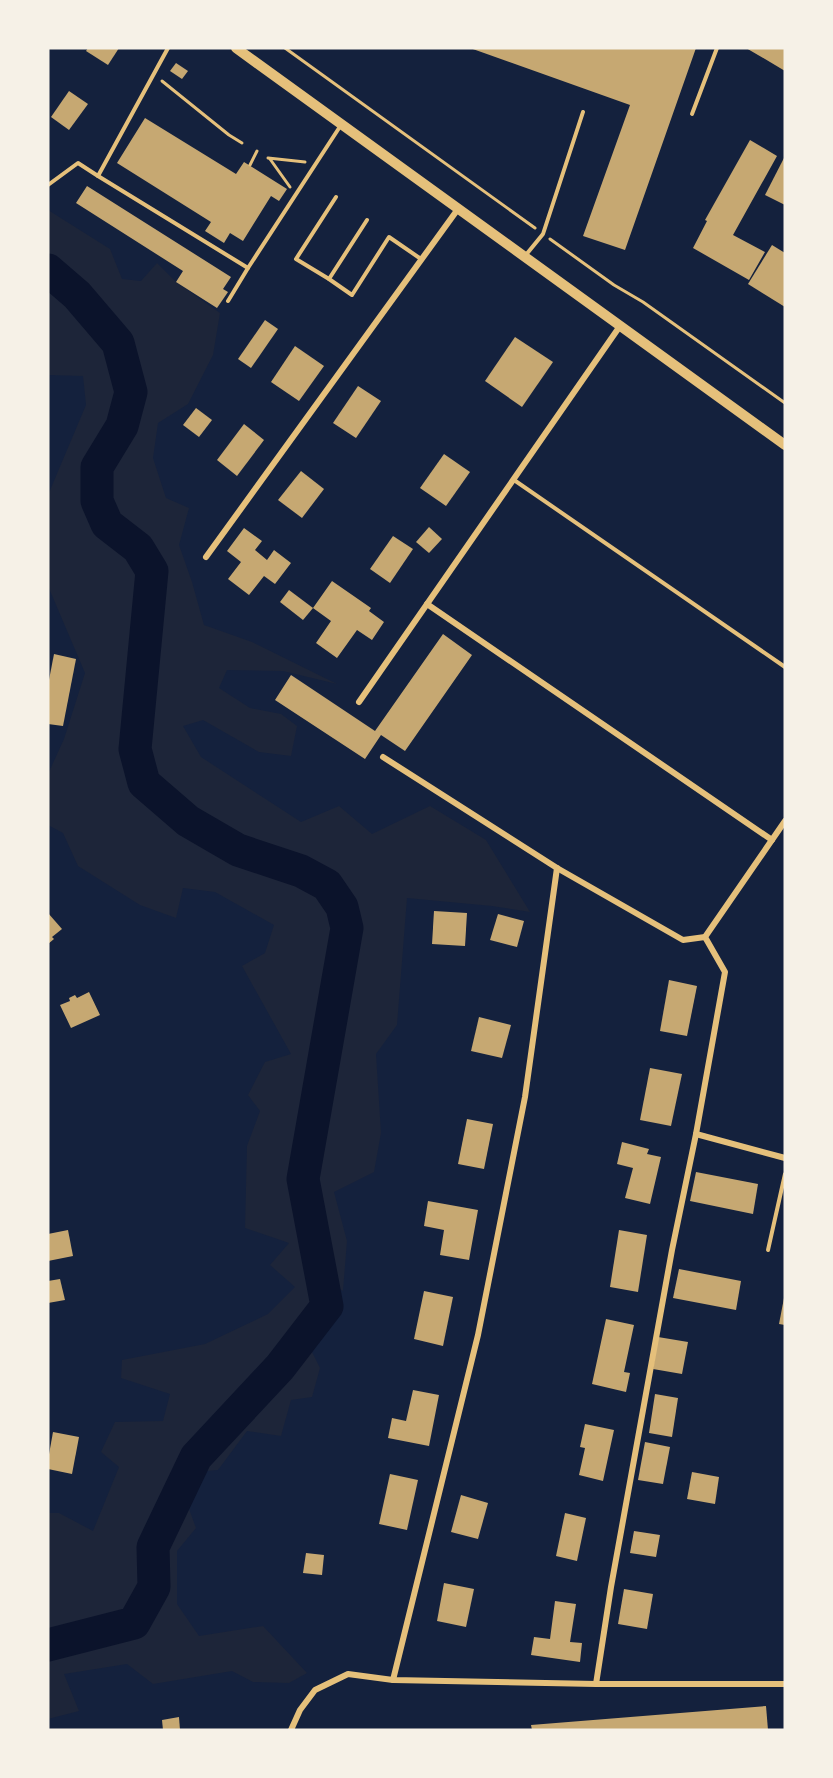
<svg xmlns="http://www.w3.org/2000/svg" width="833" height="1778" font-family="'Roboto Condensed',sans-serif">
	<rect width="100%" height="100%" fill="#14213d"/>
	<polygon fill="#1d2539" points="48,210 110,249 122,279 141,281 157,263 176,282 220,313 213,355 188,404 158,423 153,458 166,498 189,508 179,545 192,582 204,625 252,642 337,684 283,671 227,670 219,688 250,708 281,714 297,726 291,756 259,752 203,720 183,726 201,757 301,822 339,806 372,834 430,806 486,840 530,912 492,906 407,898 397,1025 376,1054 381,1133 374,1172 334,1192 347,1241 343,1291 313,1273 314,1303 298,1324 320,1368 312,1397 291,1400 281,1436 247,1431 218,1470 205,1471 188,1506 196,1528 177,1551 177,1604 199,1636 263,1626 307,1673 289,1683 253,1682 232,1671 153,1684 127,1664 64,1674 79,1711 48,1719 48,1513 59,1513 93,1531 119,1467 101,1452 115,1422 163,1421 170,1394 121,1378 122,1360 205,1344 268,1314 295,1287 270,1265 289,1243 245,1228 247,1146 260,1111 248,1095 265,1062 291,1054 242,966 265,953 274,925 215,892 183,888 176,918 140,905 78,866 63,833 48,825 48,774 64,739 85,673 48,586 48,495 86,405 83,376 48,375"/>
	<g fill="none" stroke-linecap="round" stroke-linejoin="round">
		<polyline stroke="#0b132b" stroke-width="33" points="48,270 77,295 118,343 131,392 122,426 97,467 97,501 107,524 138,548 152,571 135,749 144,783 188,821 238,850 301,871 327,885 342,907 347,928 303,1179 327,1306 280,1367 196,1457 153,1547 154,1587 134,1623 48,1645"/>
	</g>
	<g fill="#c6a872">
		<polygon points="88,48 119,48 108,65 86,51"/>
		<polygon points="470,48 696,48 625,250 583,236 630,105"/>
		<polygon points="746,48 785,48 785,71 765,59"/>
		<polygon points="176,63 188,71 182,79 170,71"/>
		<polygon points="69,91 88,104 69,130 51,117"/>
		<polygon points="145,118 236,174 244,162 287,189 279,201 271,196 243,241 230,233 224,243 205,231 211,222 117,163"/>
		<polygon points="750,140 777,156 733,235 765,252 749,280 693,248 707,221 705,220"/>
		<polygon points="785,156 785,205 765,195"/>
		<polygon points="87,186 231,277 223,289 228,292 217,308 176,282 183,271 76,203"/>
		<polygon points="772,245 785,253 785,307 748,284"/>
		<polygon points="265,320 278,329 251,368 238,359"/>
		<polygon points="515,337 553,362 522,407 485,381"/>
		<polygon points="295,346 324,366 299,401 271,382"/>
		<polygon points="358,386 381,401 356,438 333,423"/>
		<polygon points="196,408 212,420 199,437 183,425"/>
		<polygon points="244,424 264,440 237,476 217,460"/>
		<polygon points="444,454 470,472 446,506 420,488"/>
		<polygon points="301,471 324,489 302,518 278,500"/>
		<polygon points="429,527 442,539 429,553 416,542"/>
		<polygon points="244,528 262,541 255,550 267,560 274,550 291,563 275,584 264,576 249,595 228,579 241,562 227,551"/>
		<polygon points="393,536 413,549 390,583 370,569"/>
		<polygon points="332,581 371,608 369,611 384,622 372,640 357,630 337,658 316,643 331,621 313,608"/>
		<polygon points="289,590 313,608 303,620 280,602"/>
		<polygon points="443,634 472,655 405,751 381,735 365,759 275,700 291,675 375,731"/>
		<polygon points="54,654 76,659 63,726 48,724 48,685"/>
		<polygon points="434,911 467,913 465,946 432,944"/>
		<polygon points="48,913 62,929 52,937 54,939 48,944"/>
		<polygon points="498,914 524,921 517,947 490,940"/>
		<polygon points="669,980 697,986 687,1036 660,1031"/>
		<polygon points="89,992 100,1015 71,1028 60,1005 70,1001 69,998 75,995 77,998"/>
		<polygon points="479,1017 511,1025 502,1058 471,1051"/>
		<polygon points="650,1068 682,1074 671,1126 640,1120"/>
		<polygon points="467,1119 493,1124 484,1169 458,1164"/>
		<polygon points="622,1142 649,1149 647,1154 661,1157 650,1204 625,1198 633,1168 617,1164"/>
		<polygon points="696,1172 758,1184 753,1214 690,1201"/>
		<polygon points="428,1201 478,1210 469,1260 440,1255 444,1230 424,1226"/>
		<polygon points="68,1230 73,1256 48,1261 48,1234"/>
		<polygon points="619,1230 647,1235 638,1292 610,1287"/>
		<polygon points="679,1269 741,1281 736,1310 673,1298"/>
		<polygon points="60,1279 65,1300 48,1303 48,1281"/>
		<polygon points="424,1291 453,1297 443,1346 414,1339"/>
		<polygon points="784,1298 785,1298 785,1325 779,1324"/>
		<polygon points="606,1319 634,1325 624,1372 630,1373 626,1392 592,1384"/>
		<polygon points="658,1337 688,1342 682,1374 653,1369"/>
		<polygon points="413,1390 439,1395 429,1446 388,1438 392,1418 406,1421"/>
		<polygon points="655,1394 678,1398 672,1437 649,1433"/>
		<polygon points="585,1424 614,1430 603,1481 579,1475 585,1448 580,1447"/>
		<polygon points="53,1432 79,1437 72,1474 48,1469 48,1460"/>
		<polygon points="645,1442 670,1447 663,1484 638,1480"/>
		<polygon points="692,1472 719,1477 715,1504 687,1499"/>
		<polygon points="390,1474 418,1480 407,1530 379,1524"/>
		<polygon points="461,1495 488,1503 478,1539 451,1532"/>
		<polygon points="565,1513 586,1518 577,1561 556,1556"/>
		<polygon points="634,1531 660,1535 656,1557 630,1553"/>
		<polygon points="306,1553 324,1555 322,1575 303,1573"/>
		<polygon points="444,1583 474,1589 466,1627 437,1621"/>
		<polygon points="624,1589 653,1594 647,1629 618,1624"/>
		<polygon points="555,1601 576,1604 570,1642 582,1643 580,1662 531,1655 534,1637 550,1639"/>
		<polygon points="766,1706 768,1730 532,1730 531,1725"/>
		<polygon points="179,1717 180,1730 163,1730 162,1720"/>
	</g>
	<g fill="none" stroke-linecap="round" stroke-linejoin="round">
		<g stroke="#e5c07b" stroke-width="3">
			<polyline points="285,48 535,228"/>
			<polyline points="162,81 229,135 242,143"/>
			<polyline points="268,158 305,162"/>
			<polyline points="270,159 290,187"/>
			<polyline points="250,165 257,151"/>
			<polyline points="550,239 614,285 643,302 785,403"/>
		</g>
		<g stroke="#e5c07b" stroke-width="4">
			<polyline points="692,114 717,48"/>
			<polyline points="98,176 248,268 228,301"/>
			<polyline points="48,185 78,163 98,176 168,48"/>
			<polyline points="367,220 329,279 352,295 389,237 421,259"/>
			<polyline points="525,256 543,234 583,112"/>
			<polyline points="248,268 341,125"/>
			<polyline points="329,279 296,259 336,197"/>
			<polyline points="514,480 785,667"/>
			<polyline points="768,1250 785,1174"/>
		</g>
		<g stroke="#e5c07b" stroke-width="6">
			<polyline points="206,557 458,209"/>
			<polyline points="427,604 772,840"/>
			<polyline points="359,702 620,326"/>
			<polyline points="383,757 557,868 683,940 705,937"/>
			<polyline points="696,1134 785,1158"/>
			<polyline points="393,1680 478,1335 525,1097 557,868"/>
			<polyline points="596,1684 611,1587 672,1250 696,1134 725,972 705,937 785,821"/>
			<polyline points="291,1730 300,1710 315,1690 348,1674 393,1680 596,1684 785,1684"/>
		</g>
		<polyline stroke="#e5c07b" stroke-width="10" points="236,48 785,445"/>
	</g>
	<rect width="833" height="1778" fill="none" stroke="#f6f1e7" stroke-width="99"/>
</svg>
